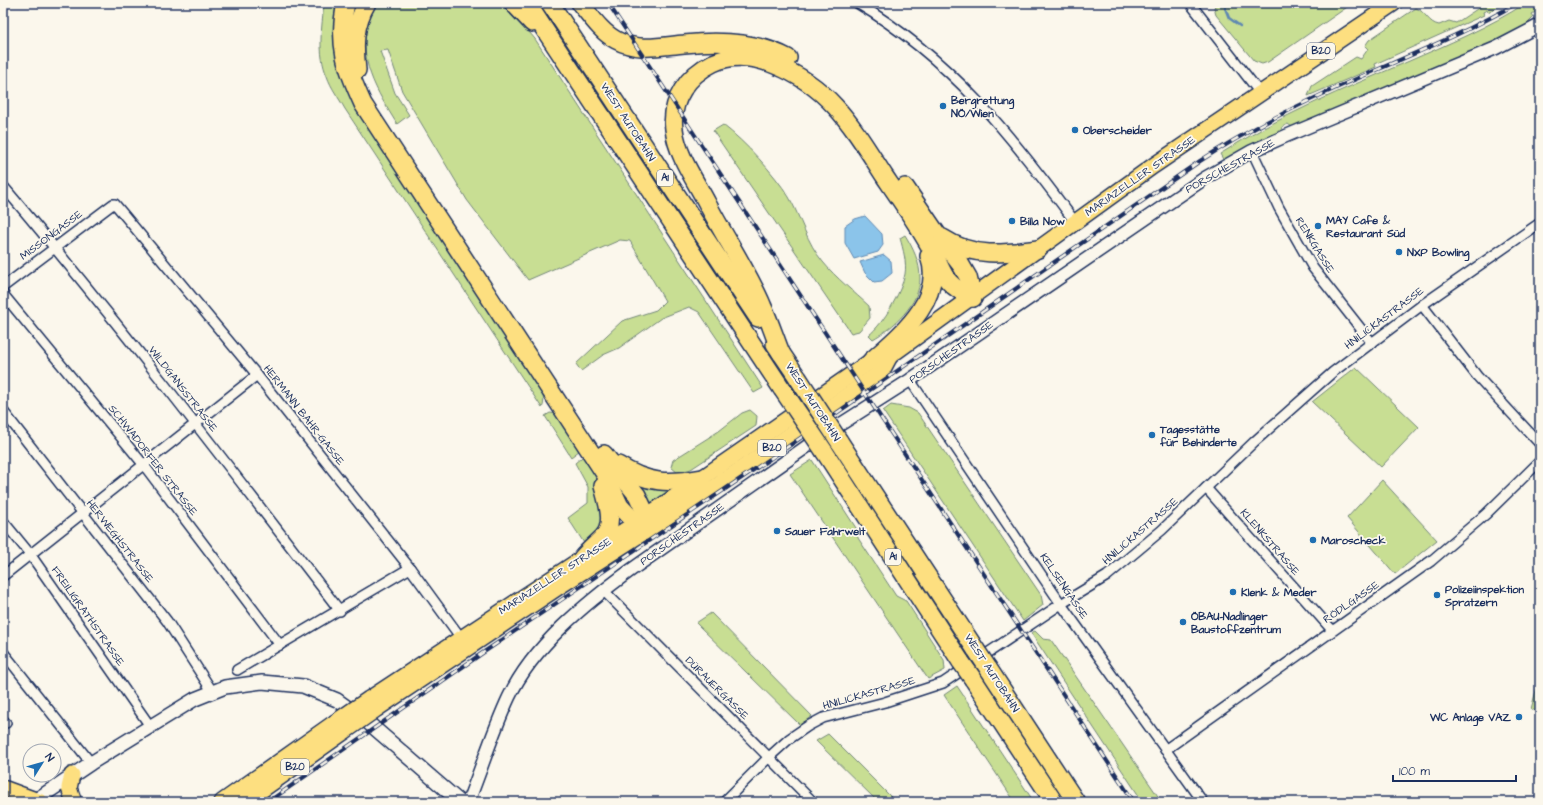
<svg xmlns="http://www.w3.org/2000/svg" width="1543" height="805" font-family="'Architects Daughter',sans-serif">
	<rect width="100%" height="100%" fill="#fbf7ec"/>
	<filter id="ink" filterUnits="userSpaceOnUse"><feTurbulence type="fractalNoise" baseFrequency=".025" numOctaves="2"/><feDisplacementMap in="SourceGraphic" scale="8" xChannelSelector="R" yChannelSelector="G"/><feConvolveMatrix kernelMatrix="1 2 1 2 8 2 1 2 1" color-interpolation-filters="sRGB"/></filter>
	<g filter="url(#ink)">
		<g fill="#c8de93" stroke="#728678">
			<path d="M324,3H341L339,48L526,364C532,375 549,396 542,408L345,109C339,98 331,88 327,76C317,53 322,27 324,3Z"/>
			<path d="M376,3H501L514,14L535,39L763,388L754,393L699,312L689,307L661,318L619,348L603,355L581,371L576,364L622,321L656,310L665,301L630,241L620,240L528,280L467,200L402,91L388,50L380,51L395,93L409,115L397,124C377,92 356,58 369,20C371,14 372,8 376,3Z"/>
			<polygon points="1216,3 1353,3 1268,62 1262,64 1254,61 1216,15 1214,8"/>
			<path d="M1486,3H1500L1501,5L1488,12L1487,10L1483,12L1484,15L1375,64L1376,67L1308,96L1312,86L1356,57L1361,59L1368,49L1365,46L1369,40L1416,8C1426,12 1428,23 1439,25L1449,21L1456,23Z"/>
			<path d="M1526,3H1540V9L1532,14L1534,17L1525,26L1499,40L1292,127L1288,124L1282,127L1281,131L1224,161L1220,154C1279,116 1343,89 1407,62C1448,44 1489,27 1526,3Z"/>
			<path d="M723,125C745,142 774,173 789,197C801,218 807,243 823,262C836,278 854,292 869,306L870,318L859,331L851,333L713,131Z"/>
			<path d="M905,235C913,248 920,262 920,278C920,304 893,328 873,339L869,335C883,324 901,293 905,274C907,263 903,249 900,238Z"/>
			<polygon points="1356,367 1419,427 1381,467 1312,402"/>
			<polygon points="891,405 909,408 918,413 1041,595 1043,605 1023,621 883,411"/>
			<polygon points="750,410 757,416 756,426 691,469 678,473 671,467 673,460 719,431 742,413"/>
			<polygon points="550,413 557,414 584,447 571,457 545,416"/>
			<polygon points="587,453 598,476 607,517 598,533 584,543 568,518 588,503 588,487 575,463"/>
			<polygon points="812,460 856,528 858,538 896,596 906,601 944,660 945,670 928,679 790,474"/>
			<polygon points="1382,480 1437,540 1395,574 1347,518"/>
			<polygon points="637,481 675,487 646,506"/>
			<polygon points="711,613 812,716 800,725 696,623"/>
			<polygon points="1035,631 1043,639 1051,640 1162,802 1143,802 1031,633"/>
			<polygon points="1540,676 1540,713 1531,709"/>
			<polygon points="957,686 1034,802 1015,802 944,695"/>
			<polygon points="828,734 896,802 878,802 816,741"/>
		</g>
		<g fill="#8bc4ea" stroke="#5e88b2">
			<polygon points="865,216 882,234 883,245 878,252 854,259 845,243 845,226 855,219"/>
			<polygon points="884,255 891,261 892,273 882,281 874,282 865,273 860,262"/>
		</g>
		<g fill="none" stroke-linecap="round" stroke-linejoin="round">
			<polyline stroke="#5e88b2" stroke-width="2.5" points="1225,8 1229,18 1240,26"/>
			<defs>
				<g id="minor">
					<path d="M857,3C951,59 1011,135 1075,222"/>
					<polyline points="1190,3 1260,93"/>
					<polyline points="1252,151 1279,208 1313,268 1372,343"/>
					<path d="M3,186C120,324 230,468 340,611"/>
					<polyline points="3,287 113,204 115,204 257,375 410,568 464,642"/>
					<polyline points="3,294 143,464 280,645"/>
					<polyline points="1422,305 1477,376 1540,444"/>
					<polyline points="910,380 1061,604 1203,802"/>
					<polyline points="3,411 167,621 212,691"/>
					<polyline points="1206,488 1332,630"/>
					<polyline points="3,521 30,554 150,726"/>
					<polyline points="3,576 257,375"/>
					<polyline points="603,590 813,802"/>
					<polyline points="3,652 91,763"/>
					<polyline points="237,670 410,568"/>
					<polyline points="3,720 6,723"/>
					<polyline points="1165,750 1431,561 1486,514 1540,461"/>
					<polyline points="724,802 768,758 789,739 808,726 823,718 885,702 943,683 1061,604 1107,576 1162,530 1254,442 1333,372 1422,305 1540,223"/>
				</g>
				<path id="tertiary" d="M468,802C482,767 493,731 509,697C533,646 586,603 631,570L819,438L910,380L1205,178L1252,151L1286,136L1496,48L1540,25"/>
				<polyline id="secondary" points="36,800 91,763 195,699 225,687 262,682 303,686 337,700 365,720 460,802"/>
				<g id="primary">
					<polyline points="369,699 660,507 871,361 890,356 1153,166 1394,3"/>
					<polyline points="378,708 560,586 719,484 882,371 890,356"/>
					<polyline points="72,775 69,788 74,802"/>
					<polyline points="3,788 41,802"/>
					<polyline points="222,802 334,723"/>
					<polyline points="245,802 344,732"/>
				</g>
				<g id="motorway">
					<path d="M346,3C337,44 346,67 363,104L605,474L620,506L633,520L647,531"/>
					<polyline points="513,3 532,23"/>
					<polyline points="527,3 782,389"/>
					<polyline points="550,3 758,318"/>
					<path d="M580,3C590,15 601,32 616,40C638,52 661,46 684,44C719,40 756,41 788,58"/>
					<path d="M357,70C354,46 354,25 367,3"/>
					<polyline points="905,187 937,234 961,265 968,277 973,298"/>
					<path d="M943,238C973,258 1004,254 1038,249"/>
					<polyline points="775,344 798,378"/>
					<path d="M781,353C775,338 770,322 763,307C748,271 725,238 707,203C695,180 677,155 674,129C670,100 688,75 713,63C732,54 755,57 775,65C831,87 854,129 885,177C900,199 916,222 929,245C946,274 940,282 973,298"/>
					<path d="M871,361C900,335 945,300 929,256"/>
					<polyline points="839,441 976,650"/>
					<polyline points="824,451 961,662"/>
					<polyline points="604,454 637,495 645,512 647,531"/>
					<path d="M618,465C648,484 668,484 702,478"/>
					<path d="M582,558C588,551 595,545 602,538C616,525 607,502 603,486"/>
					<polyline points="988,668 1076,802"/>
					<polyline points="973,679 1054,802"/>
				</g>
			</defs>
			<use href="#minor" stroke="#1b2f5e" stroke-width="12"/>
			<use href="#tertiary" stroke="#1b2f5e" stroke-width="15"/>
			<use href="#secondary" stroke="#1b2f5e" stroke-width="16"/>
			<use href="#primary" stroke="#1b2f5e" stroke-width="18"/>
			<use href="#motorway" stroke="#1b2f5e" stroke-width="20"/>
			<use href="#minor" stroke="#fbf7ec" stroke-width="9"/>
			<use href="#tertiary" stroke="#fbf7ec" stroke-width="12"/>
			<use href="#secondary" stroke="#fbf7ec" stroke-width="13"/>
			<use href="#primary" stroke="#fddf80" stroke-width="15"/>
			<use href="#motorway" stroke="#fddf80" stroke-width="17"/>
			<defs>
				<g id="rail">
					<polyline points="608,3 1134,802"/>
					<path d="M268,802L484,652L786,448L1200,161C1240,135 1282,113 1325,93C1389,63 1456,39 1517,3"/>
				</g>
			</defs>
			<use href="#rail" stroke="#1b2f5e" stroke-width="4"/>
			<use href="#rail" stroke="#fbf7ec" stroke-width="2.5" stroke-dasharray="8" stroke-linecap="butt"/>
			<defs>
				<g id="primary-bridge">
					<polyline points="334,723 369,699"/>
					<polyline points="344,732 378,708"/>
				</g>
				<g id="motorway-bridge">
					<polyline points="798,378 839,441"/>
					<polyline points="782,389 824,451"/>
					<polyline points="976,650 988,668"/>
					<polyline points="961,662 973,679"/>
				</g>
			</defs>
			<use href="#primary-bridge" stroke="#1b2f5e" stroke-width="18" stroke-linecap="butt"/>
			<use href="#motorway-bridge" stroke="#1b2f5e" stroke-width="20" stroke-linecap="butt"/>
			<use href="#primary-bridge" stroke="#fddf80" stroke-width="15"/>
			<use href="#motorway-bridge" stroke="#fddf80" stroke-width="17"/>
		</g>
	</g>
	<g fill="#1f6fb2" stroke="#fbf7ec" stroke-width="1.5">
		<circle cx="943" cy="106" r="4"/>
		<circle cx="1075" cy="130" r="4"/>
		<circle cx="1012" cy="221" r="4"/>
		<circle cx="1318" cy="226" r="4"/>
		<circle cx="1399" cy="252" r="4"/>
		<circle cx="1152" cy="435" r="4"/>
		<circle cx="777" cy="531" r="4"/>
		<circle cx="1313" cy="540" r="4"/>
		<circle cx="1233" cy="592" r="4"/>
		<circle cx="1437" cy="595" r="4"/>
		<circle cx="1183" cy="622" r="4"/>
		<circle cx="1519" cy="717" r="4"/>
	</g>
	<g text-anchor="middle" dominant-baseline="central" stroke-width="3.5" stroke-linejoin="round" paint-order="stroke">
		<g fill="#fbf7ec" stroke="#5e6b89" stroke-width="1">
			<rect x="1307" y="43" width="28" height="16" rx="3"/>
			<rect x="657" y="170" width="16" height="16" rx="3"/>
			<rect x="758" y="440" width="28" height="16" rx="3"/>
			<rect x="885" y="549" width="16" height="16" rx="3"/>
			<rect x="281" y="759" width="28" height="16" rx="3"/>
		</g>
		<g font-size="10" font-weight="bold" fill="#1b2f5e">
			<text x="1321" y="51">B20</text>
			<text x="665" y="178">A1</text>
			<text x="772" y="448">B20</text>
			<text x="893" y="557">A1</text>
			<text x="295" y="767">B20</text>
		</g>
		<g font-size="11" font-weight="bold" fill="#1b2f5e" stroke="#fbf7ec" text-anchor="start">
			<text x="951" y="100">Bergrettung<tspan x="951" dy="13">NÖ/Wien</tspan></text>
			<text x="1083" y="130">Oberscheider</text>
			<text x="1326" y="220">MAY Cafe &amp;<tspan x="1326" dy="13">Restaurant Süd</tspan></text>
			<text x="1020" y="221">Billa Now</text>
			<text x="1407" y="252">NXP Bowling</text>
			<text x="1160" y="429">Tagesstätte<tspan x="1160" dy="13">für Behinderte</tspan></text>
			<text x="785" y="531">Sauer Fahrwelt</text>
			<text x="1321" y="540">Maroscheck</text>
			<text x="1445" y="589">Polizeiinspektion<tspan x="1445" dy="13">Spratzern</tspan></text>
			<text x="1241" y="592">Klenk &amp; Meder</text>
			<text x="1191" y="616">ÖBAU-Nadlinger<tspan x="1191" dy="13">Baustoffzentrum</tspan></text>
			<text x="1511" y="717" text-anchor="end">WC Anlage VAZ</text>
		</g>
		<g font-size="11" fill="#1b2f5e" stroke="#fbf7ec">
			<text transform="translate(628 122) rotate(57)">WEST AUTOBAHN</text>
			<text transform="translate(1230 166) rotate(-29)">PORSCHESTRASSE</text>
			<text transform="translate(1140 176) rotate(-35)">MARIAZELLER STRASSE</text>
			<text transform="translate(51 235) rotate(-37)">MISSONGASSE</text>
			<text transform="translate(1315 245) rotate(58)">RENKGASSE</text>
			<text transform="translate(1384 318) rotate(-37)">HNILICKASTRASSE</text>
			<text transform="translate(951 352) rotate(-35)">PORSCHESTRASSE</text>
			<text transform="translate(183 389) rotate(52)">WILDGANSSTRASSE</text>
			<text transform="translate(813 402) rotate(57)">WEST AUTOBAHN</text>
			<text transform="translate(304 415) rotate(52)">HERMANN BAHR-GASSE</text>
			<text transform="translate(153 460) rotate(52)">SCHWADORFER STRASSE</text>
			<text transform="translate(1140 531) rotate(-41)">HNILICKASTRASSE</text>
			<text transform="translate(682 534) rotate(-35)">PORSCHESTRASSE</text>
			<text transform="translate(120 541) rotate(52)">HERWEGHSTRASSE</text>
			<text transform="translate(1270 542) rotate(49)">KLENKSTRASSE</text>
			<text transform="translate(555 576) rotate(-33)">MARIAZELLER STRASSE</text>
			<text transform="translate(1064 586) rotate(56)">KELSENGASSE</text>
			<text transform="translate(1351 602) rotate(-35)">RÖDLGASSE</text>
			<text transform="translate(88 616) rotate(55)">FREILIGRATHSTRASSE</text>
			<text transform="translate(992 673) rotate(57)">WEST AUTOBAHN</text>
			<text transform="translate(717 688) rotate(45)">DÜRAUERGASSE</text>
			<text transform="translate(869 693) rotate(-16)">HNILICKASTRASSE</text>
		</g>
	</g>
	<rect width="1543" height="805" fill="none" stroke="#fbf7ec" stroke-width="16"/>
	<rect x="8" y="8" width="1527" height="789" fill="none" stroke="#1b2f5e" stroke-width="1.5" filter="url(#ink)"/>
	<g transform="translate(42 763) rotate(53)"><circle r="19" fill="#fbf7ec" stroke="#a1a7b3"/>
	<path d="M0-3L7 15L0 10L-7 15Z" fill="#1f6fb2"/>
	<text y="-6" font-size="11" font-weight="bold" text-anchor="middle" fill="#1b2f5e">N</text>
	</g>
	<path d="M1393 775v6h123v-6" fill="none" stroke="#1b2f5e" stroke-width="2"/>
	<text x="1399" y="775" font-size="12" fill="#1b2f5e" stroke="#fbf7ec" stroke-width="3" paint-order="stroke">100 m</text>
</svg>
